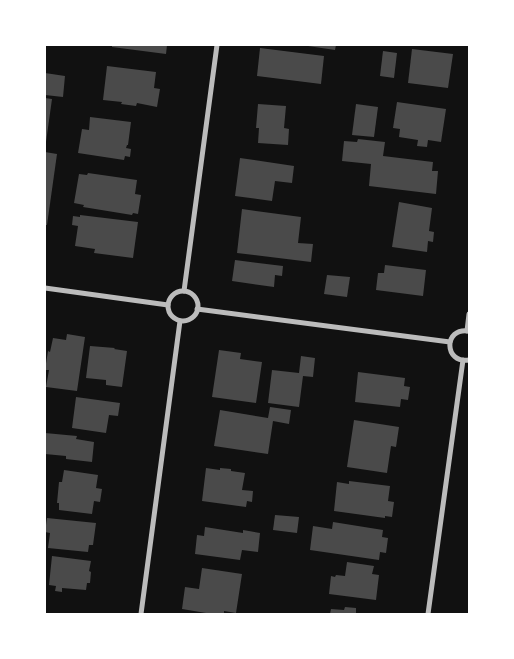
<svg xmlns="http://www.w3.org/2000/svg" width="514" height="659" font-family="Karla,sans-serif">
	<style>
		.building { fill: #4a4a4a }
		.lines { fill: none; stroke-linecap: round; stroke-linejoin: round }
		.minor { stroke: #bcbcbc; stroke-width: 5 }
	</style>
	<rect width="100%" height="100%" fill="#111"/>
	<g class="building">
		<polygon points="112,45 167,45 166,54 112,47"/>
		<polygon points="308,45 336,45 335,50 308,46"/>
		<polygon points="260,48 324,56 321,84 257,76"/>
		<polygon points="412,49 453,54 448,88 408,83"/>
		<polygon points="383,51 397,53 394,78 380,76"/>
		<polygon points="107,66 156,72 154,88 160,89 157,107 137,103 136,106 121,104 122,102 103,100"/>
		<polygon points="45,73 65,76 63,97 45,95"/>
		<polygon points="45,98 52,99 46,142 45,142"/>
		<polygon points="397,102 446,109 441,142 428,140 427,147 417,146 418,140 399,137 400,129 393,128"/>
		<polygon points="258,104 286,106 284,128 289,129 288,145 258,143 259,128 256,128"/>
		<polygon points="356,104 378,107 374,137 352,135"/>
		<polygon points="90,117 131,122 128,145 127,145 126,148 131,149 130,157 125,156 124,160 78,153 82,129 89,130"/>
		<polygon points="358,139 385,142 383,156 433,162 432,171 438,171 436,194 369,186 371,164 342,161 344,141 357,142"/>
		<polygon points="45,152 57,154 47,225 45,225"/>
		<polygon points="240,158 294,166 292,183 275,181 272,201 235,196"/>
		<polygon points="88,173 137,180 135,194 141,195 138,214 133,213 132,215 83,207 84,205 74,203 79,174 87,175"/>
		<polygon points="399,202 432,208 429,231 434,232 433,242 428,241 427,252 392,247"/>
		<polygon points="242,209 301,217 298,243 313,244 311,262 237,253"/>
		<polygon points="80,215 138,222 133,258 94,253 95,249 75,246 78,226 72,225 73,216 80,217"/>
		<polygon points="235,260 283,266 282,276 275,275 274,287 232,281"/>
		<polygon points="385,265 426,270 423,296 376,290 378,273 384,273"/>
		<polygon points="327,275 350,277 347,297 324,294"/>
		<polygon points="67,334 85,337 77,391 46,387 49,370 45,370 48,351 50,352 53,338 66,340"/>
		<polygon points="90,346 115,348 114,349 127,351 122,387 106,385 106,380 86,378"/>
		<polygon points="219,350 241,353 240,359 262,362 256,403 212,397"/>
		<polygon points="301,356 315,358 313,377 303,376 299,407 268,403 272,370 299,373"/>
		<polygon points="358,372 405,378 404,386 410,387 408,400 401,399 400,407 355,402"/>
		<polygon points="76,397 120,403 118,416 109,415 106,433 72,428"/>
		<polygon points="270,407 291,410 289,424 273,421 268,454 214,446 220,410 268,418"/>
		<polygon points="354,420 399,427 396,447 391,446 387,473 347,467"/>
		<polygon points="45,433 77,436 76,439 94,442 92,462 66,459 66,456 45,454"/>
		<polygon points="206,468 220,470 220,468 231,469 231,471 245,473 242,490 253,491 252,502 247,501 246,507 202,501"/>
		<polygon points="64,470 98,475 96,488 102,489 100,502 94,501 92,514 59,510 59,503 57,503 59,482 62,482"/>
		<polygon points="349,481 390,486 388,501 394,502 392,517 385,516 385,518 334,511 337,482 349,484"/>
		<polygon points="275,515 299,517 297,533 273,530"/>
		<polygon points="47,518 96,523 93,545 89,545 88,552 48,548 50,533 45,532"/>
		<polygon points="333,522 383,530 382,537 388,538 386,553 380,552 379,560 310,550 313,526 332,529"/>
		<polygon points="205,527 243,533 243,530 260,533 258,552 242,550 240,560 195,554 197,535 204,536"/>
		<polygon points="52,556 91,561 89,571 91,572 90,583 87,583 86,590 62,588 62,592 55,591 56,586 49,585"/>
		<polygon points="347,562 374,566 372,574 379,575 376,600 329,594 331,576 335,577 336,575 345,576"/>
		<polygon points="202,568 242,574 236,613 224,611 224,614 212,614 182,609 185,587 199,589"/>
		<polygon points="345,607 356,608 356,614 330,614 331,609 344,610"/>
	</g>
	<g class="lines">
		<g class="minor">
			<polyline points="45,288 168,305"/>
			<polyline points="184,291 217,45"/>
			<circle cx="183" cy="306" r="15"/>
			<polyline points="197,309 450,342"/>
			<polyline points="467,331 469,314"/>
			<path d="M469,331C443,327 444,364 469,360"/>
			<polyline points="141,614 180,321"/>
			<polyline points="428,614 463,360"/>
		</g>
	</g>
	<rect width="514" height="659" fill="none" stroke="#ffffff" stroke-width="92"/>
</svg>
